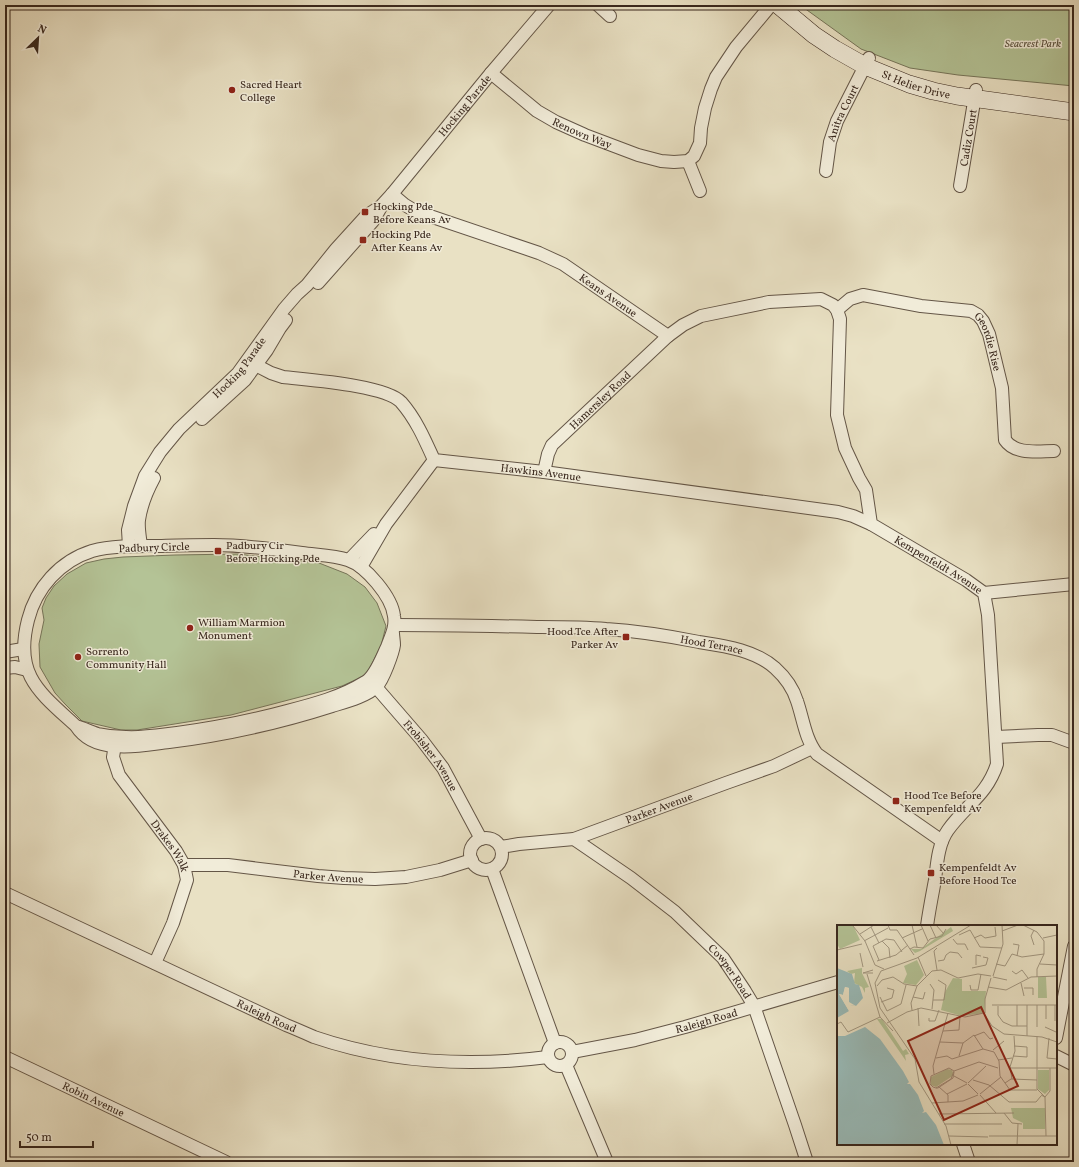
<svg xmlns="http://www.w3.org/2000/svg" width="1079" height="1167" font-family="Vollkorn,serif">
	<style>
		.green { fill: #b4c396; stroke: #76755a }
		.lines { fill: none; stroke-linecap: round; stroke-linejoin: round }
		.street-casing { stroke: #645647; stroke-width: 14 }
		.secondary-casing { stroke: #38271d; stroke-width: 18 }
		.street { stroke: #f1ecd9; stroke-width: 12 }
		.secondary { stroke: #f1ecd9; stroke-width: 17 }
		.poi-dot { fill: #8f2418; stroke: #f1ecd9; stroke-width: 1.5 }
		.labels { text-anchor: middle; stroke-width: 3; stroke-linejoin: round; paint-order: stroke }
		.park-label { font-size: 11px; font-style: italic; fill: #574e3b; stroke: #f1ecd9 }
		.street-label { font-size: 11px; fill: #38271d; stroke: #f1ecd9 }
		.poi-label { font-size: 11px; fill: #38271d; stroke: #f1ecd9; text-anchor: start }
		.inset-road { fill: none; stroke: #a29781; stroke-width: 1 }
		.view { fill: #8f2418; fill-opacity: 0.15; stroke: #8f2418; stroke-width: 2 }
		.inset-edge { fill: none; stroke: #38271d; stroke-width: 2 }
	</style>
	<rect width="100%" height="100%" fill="#e9e1c4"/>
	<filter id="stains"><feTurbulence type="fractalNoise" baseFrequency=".005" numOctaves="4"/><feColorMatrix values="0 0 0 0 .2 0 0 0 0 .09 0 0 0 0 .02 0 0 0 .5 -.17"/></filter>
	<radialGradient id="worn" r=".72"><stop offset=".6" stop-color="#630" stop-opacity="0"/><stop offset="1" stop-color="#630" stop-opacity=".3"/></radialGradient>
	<g class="green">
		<polygon points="800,5 1074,5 1074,86 958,75 910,68 861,49"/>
		<polygon points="237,554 319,563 347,574 365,587 377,603 386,626 381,646 366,675 342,686 231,715 137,730 121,730 82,721 65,704 55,693 40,667 39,644 44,620 42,608 46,598 54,586 67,574 86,563 104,559 123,557 175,555"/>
	</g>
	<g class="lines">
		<defs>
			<g id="street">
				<polyline points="598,5 610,16"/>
				<path id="s1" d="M491,73L537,111L556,122L585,135L638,155L661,161L674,162L688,161L694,156L700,143L701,128L705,108L711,89L716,77L736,47L771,5"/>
				<polyline points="688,161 700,191"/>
				<path id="s2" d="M826,171L830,142L837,121L869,58"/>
				<path id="s3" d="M960,186L976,90"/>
				<path id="s4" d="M392,194L405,205L415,211L539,253L563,264L668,336L683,325L701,316L769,302L821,299L833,305L837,310L840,319L837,415L845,448L859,478L866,490L871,524L966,580L984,593L988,615L997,764C987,795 966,805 948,830C938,844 937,864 935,880C932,896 929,911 927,926"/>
				<polyline points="318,283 373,221 381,207"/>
				<path id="s5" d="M837,310L850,299L863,295L921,306L971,311L978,315L983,321L989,334L1002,388L1005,440C1015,455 1038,451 1054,451"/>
				<path id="s6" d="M248,361L271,373L283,377C308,380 385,385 401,402C416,419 425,440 434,460L544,472L838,512L853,516L871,524"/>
				<polyline points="202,419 245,380 267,350 280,328 286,320"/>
				<path id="s7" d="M544,472L548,454L552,445L668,336"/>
				<path id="s8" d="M129,546L128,530L134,506L145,476L160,452L179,429L238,373L284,309L297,294L307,285L336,249L366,216L381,206L392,194L491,73L549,5"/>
				<path d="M141,546C140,537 138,528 139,520C141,506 147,491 154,478"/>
				<polyline points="349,560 374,534"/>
				<polyline points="361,567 386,524 434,460"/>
				<polyline points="984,593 1074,584"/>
				<path id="s9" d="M395,625C443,625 491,626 540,627C562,627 584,627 606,629C638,631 669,636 699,642C725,646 755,650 775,668C785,677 793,688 797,701C803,718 805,739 817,754L942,841"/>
				<polyline points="5,652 23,649"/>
				<polyline points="5,668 15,667 27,670"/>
				<path id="s10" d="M371,682L376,687L421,739L443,768L481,839"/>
				<path d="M76,726C84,728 90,732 98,734C107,736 116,737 126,737C143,738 160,735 177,733C214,728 250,721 287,711C314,704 341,697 365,682C375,677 382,657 387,647C391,636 396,627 394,616C392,597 366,566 348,560C334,555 317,555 302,553C273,549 243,545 214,545C196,545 179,545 162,546C140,546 113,545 92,551C60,561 36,588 28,620C14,675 39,692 76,726C85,740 99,745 115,746C133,748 152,744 169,742C225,735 279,723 332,706C345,702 368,696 377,686C383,680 393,653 394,645C394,641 393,636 393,633"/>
				<polyline points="996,737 1038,735 1052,735 1074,743"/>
				<path id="s11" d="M116,738L113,757L119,775L176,851L184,865L187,880L173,923L155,963"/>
				<circle cx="486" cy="854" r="16"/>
				<path id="s12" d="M574,839L631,878L675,912L723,958L745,991L754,1006L795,1125L807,1162"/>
				<path id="s13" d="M501,847L519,844L574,839L726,783L774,766L812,748"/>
				<path id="s14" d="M184,865H228L318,876L344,878L375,879L406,877L440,870L472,860"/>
				<polyline points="492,869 555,1043"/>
				<path id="s15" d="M5,893L286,1025C296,1029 305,1033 314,1037C390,1063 470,1067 548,1057"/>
				<polyline points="1056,1038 1074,946"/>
				<circle cx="560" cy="1054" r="12"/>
				<path id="s16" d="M572,1052L635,1040L685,1027L838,982"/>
				<polyline points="1056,1056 1074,1065"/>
				<path id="s17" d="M5,1057L226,1162"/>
				<polyline points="566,1065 607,1162"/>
				<polyline points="963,1144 969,1162"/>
			</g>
			<g id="secondary">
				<path id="s18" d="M778,5L814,35L835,49L865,66L909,84L933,91L957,96L1074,112"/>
			</g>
		</defs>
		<use href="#street" class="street-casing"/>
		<use href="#secondary" class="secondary-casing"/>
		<use href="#street" class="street"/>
		<use href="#secondary" class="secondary"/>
	</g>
	<g class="poi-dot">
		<circle cx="232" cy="90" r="4"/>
		<rect x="361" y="208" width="8" height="8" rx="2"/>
		<rect x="359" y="236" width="8" height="8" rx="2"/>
		<rect x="214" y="547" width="8" height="8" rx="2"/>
		<circle cx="190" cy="628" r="4"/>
		<rect x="622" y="633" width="8" height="8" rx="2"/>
		<circle cx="78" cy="657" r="4"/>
		<rect x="892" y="797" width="8" height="8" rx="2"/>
		<rect x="927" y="869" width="8" height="8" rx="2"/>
	</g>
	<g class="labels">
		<g class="park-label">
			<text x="1033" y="47">Seacrest Park</text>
		</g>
		<g class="street-label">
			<text dy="4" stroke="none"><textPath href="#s18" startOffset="161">St Helier Drive</textPath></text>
			<text dy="4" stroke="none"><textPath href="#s8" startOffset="564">Hocking Parade</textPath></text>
			<text dy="4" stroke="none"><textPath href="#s2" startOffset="61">Anitra Court</textPath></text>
			<text dy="4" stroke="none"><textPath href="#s1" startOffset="110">Renown Way</textPath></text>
			<text dy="4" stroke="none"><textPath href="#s3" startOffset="49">Cadiz Court</textPath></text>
			<text dy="4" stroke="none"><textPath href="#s4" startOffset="241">Keans Avenue</textPath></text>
			<text dy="4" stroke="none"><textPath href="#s5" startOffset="177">Geordie Rise</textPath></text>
			<text dy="4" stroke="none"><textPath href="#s8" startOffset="217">Hocking Parade</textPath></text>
			<text dy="4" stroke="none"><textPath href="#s7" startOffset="94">Hamersley Road</textPath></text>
			<text dy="4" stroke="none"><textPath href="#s6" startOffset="335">Hawkins Avenue</textPath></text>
			<text transform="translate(154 547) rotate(-2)" y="4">Padbury Circle</text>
			<text dy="4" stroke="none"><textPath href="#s4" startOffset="793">Kempenfeldt Avenue</textPath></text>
			<text dy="4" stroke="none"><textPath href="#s9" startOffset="318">Hood Terrace</textPath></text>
			<text dy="4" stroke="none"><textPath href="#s10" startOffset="95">Frobisher Avenue</textPath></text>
			<text dy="4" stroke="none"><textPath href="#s13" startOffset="164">Parker Avenue</textPath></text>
			<text dy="4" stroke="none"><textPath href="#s11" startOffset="126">Drakes Walk</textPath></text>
			<text dy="4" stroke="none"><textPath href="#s14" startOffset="145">Parker Avenue</textPath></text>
			<text dy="4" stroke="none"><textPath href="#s12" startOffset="206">Cowper Road</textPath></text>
			<text dy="4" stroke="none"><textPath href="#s15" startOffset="289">Raleigh Road</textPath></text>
			<text dy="4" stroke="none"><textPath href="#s16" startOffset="138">Raleigh Road</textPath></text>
			<text dy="4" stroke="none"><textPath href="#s17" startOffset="98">Robin Avenue</textPath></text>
		</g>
		<g class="poi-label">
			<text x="240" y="88">Sacred Heart<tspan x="240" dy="13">College</tspan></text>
			<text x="373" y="210">Hocking Pde<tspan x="373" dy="13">Before Keans Av</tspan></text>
			<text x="371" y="238">Hocking Pde<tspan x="371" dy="13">After Keans Av</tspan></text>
			<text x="226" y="549">Padbury Cir<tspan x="226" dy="13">Before Hocking Pde</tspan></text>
			<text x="198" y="626">William Marmion<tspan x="198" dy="13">Monument</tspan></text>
			<text x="618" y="635" text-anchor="end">Hood Tce After<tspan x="618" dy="13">Parker Av</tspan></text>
			<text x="86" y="655">Sorrento<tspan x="86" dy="13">Community Hall</tspan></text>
			<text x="904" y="799">Hood Tce Before<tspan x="904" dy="13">Kempenfeldt Av</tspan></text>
			<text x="939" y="871">Kempenfeldt Av<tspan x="939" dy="13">Before Hood Tce</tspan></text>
		</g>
	</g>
	<g transform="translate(837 925)">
		<rect width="220" height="220" fill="#e9e1c4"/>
		<path d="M0,0H16L23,15L3,24L0,19ZM114,2L116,6L83,26L78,28L74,24H84ZM80,35L87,50L79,60L66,58L70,49L67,41ZM25,43V48L32,62L28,63V68L25,62L17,58L18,48L14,49L10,46ZM201,52H209L210,73H201ZM116,53L125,54V66H149L147,88L125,91L104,85L108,67ZM40,94H45L66,126L69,124L72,129L68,130L69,136ZM110,144L115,145L117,150L99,162L94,160V152ZM201,145H212V165L208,169L201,164ZM174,183H208V204H186V198L176,193Z" fill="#b4c396"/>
		<path d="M0,43L15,49L18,59L22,60L26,73L19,81L13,80L10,71L12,63L8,62L6,70L2,69L12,86L0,93ZM28,102L43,114L66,146L72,157L70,159H73L81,170L87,186L85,188L89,187L99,200L107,220H0V111H8Z" fill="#99bcba"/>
		<path d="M8,62L12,63V77L19,81L11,80L12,86L2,69L6,70Z" fill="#e9e1c4"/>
		<path class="inset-road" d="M51,0L53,5H60L77,30M75,0L80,22M84,0L91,16M93,0L99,13M99,0L107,9M186,0L200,7L207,16V29L200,44V52M16,1L28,16L38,40L47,44M34,2L42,18M197,5L194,11L197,20M165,6L181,0M23,9L37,0M122,10L133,5L143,22L165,23M65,13L85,4M137,13L144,10L148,13L159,11L158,2M206,13L220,10M116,14L120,19H128L131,25M27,16L51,3M45,16L52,23L53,33M176,19L182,20L180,31M100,23L97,26L100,45M73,24L77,22L86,23L93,14L105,11L109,4M0,25L25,19M23,28L26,42M81,32L89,51M42,35L36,21L49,14L57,15L65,27M40,36L59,30L71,20M101,36L107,35L109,30L113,27L121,28L125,33M159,39L168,41L175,29L185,32L207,29M203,39L220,40M139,40V30L144,31M135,43L149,40L151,33L146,32M36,45L26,48H36M175,46L179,49L185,45L191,53M30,49L43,92M156,51L166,19L165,0M156,52L170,55M184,58L187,71M93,59L97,65L95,84M133,60L134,65H141L144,49M40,61L45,55L56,52L67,59L80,61M151,62L169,65L194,52L220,51M187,63H196V70M43,72L50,86L64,79L69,60M76,72L86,74L88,67M96,75H107L109,60L101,55M44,77L55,73L57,65L50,63M155,80H220M190,80V111M200,80V102M161,81V90L166,97L175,101H190M81,83L82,101M75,85L74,78L80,61L95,46L104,45L121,53L141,49L154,51M148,88V74L154,53M148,90L155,101L167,109L205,112L220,117M43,92L56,106M92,93V96H98L102,85M209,94V80M218,96V80M50,98L70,87L84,83L128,92L147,88M0,99L4,97L11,107L43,92M180,101V80M208,102L219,107M106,106L122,105L123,91M137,111L147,107L153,114L156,113M200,111V164L208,172L204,170M212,113L210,133L220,134M103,117L126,118L137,110L146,124L157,127L162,136L163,151L173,165H200M156,125L167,116M122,131L126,118M176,131L190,132V122L177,121M99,133L110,131L115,134L146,124M161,135L175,133M173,143H220M117,146L142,137L161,143M97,149L96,141L111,88M117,151L130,158M175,154L173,142L178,126L177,111M136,155L152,160L172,177H199L204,171M131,158L149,141M168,158L174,154L200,155M131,159L141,169M102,162L111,170V177M99,163L114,154L117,146L112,143L94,151L93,159L96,162L99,163H101L116,153L117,147M110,169L130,159M143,169L164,152M143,170L159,188M208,172L209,211M208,172L213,166V143M95,178L126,176L141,170M167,188L175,198L185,199M102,189L177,188M107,199H165M112,211L151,212M152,211H220M114,220L109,201L82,157L78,134L43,83L38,58L44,46L80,33L134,0M180,220L181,199"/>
		<path class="view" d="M144,82L181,161L107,195L71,116Z"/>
		<rect width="220" height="220" class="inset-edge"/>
	</g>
	<rect width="1079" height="1167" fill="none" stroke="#e9e1c4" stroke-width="20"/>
	<rect x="6" y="6" width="1067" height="1155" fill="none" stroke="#38271d" stroke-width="2"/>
	<rect x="10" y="10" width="1059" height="1147" fill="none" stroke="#38271d"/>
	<g transform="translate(38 38) rotate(25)" stroke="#f1ecd9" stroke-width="3" paint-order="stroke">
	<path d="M0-3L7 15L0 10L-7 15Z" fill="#38271d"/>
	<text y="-6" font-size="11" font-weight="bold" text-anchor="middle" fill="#38271d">N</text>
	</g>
	<path d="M20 1141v6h73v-6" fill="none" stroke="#38271d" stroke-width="2"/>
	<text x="26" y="1141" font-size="12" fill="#38271d" stroke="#f1ecd9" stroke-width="3" paint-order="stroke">50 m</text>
	<rect width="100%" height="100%" filter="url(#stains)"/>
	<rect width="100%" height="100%" fill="url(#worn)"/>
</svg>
